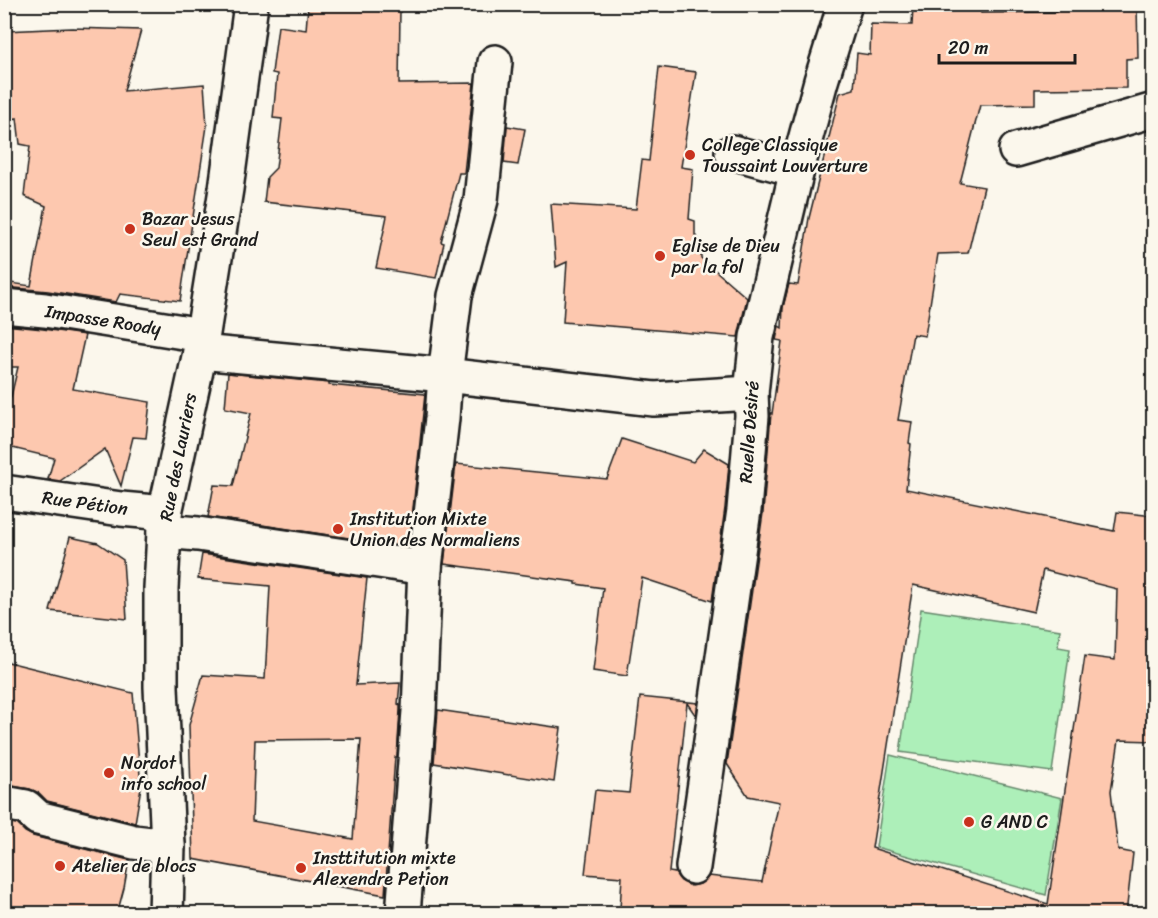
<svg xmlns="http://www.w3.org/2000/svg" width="1158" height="918" font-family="Sriracha,sans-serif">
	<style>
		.green { fill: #adefb9; stroke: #64866a; stroke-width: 1.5 }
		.building { fill: #fdc8af; stroke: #1c1c1c; stroke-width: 1.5; fill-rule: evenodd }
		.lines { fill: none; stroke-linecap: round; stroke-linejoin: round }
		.minor-casing { stroke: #1c1c1c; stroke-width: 38 }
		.minor { stroke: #fbf7ec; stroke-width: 33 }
		.poi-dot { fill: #c8321e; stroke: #fbf7ec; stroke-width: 2 }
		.labels { text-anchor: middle; stroke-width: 5; stroke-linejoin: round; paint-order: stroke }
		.poi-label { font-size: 18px; fill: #1c1c1c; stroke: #fbf7ec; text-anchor: start }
		.street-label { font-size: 18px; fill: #1c1c1c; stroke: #fbf7ec }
	</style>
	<rect width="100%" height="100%" fill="#fbf7ec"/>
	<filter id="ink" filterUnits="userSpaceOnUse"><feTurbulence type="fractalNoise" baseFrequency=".0167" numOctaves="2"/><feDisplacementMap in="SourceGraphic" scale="12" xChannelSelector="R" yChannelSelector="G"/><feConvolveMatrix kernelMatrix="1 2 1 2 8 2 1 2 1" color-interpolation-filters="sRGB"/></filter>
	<g filter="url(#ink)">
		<g class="green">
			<polygon points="921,609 1060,630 1058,647 1070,649 1052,772 900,752"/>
			<polygon points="890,755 1062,798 1046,895 876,847"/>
		</g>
		<g class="building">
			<path d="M1063,4H1137L1138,58L1126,59V88L1035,89V104L980,105L960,183L984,187L968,253L938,254L925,336L913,334L898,420L912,422L909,443L911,444L906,489L1114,531L1117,512L1154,516V741L1119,740L1111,791L1118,850L1133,853L1126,914H652L620,909L622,877L585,874L595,790L629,793L640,697L698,703L696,716L687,703L669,872L675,873L681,881L691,886L700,884L709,876L762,882L779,802L748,796L727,764L763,513L771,413L772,414L782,341L776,340L779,326L782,328L783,307L789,284L798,285L809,218L840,93L854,89L857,53L870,55L871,24L912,25L913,6L981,10V13L1055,12ZM1043,570L1117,589L1115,660L1085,656L1048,904L872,848L913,585L1034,612Z"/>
			<polygon points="308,5 400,10 399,84 474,83 464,173 459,173 441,242 444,243 436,278 376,268 387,216 264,202 267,177 276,168 282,119 273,118 277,74 272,73 278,26 306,30"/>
			<polygon points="72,28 141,30 124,91 204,84 207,126 205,139 180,301 120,294 116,302 48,291 4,287 4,282 31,286 46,206 24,196 30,146 20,144 17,118 4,121 4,31"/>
			<polygon points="659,67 696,72 681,167 693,169 689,219 695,221 695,235 701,242 701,258 747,298 738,337 563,322 567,262 556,267 551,204 636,209 642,160 649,161"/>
			<polygon points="507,126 525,129 518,165 504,163"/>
			<polygon points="4,325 43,329 85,335 73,389 150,402 146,438 133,437 121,486 105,449 60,481 48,479 54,458 4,446 4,426 18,367 4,367"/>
			<polygon points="228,373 329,383 329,385 425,394 409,547 208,517 214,485 233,486 251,413 225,408"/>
			<polygon points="622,439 693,462 704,449 729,464 725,508 712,601 642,578 627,676 593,671 603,588 576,584 576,582 444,564 456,464 607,479"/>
			<polygon points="70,537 98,543 123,560 127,619 50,611"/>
			<path d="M202,554L367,578L356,685L400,683L398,704L400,705V710L397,757H395L385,895L193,859L189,725L203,675L265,679L270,586L198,579ZM361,739L353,839L252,821L255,740Z"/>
			<polygon points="4,661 133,693 141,787 135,823 47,801 39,793 30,789 4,785"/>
			<polygon points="438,710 561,728 554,782 434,763"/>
			<polygon points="4,822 17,824 25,832 33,836 129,860 124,888 117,914 4,914"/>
		</g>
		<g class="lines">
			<defs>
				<g id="minor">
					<polyline points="1016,150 1154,110"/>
					<polyline points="732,152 797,170"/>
					<polyline points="4,306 45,310 202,335"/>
					<polyline points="200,352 445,375 654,399 751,393"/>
					<polyline points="4,492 121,509 165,513"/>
					<polyline points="164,531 198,534 425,568"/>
					<polyline points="4,803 26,807 38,818 134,842 168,846"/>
					<polyline points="693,867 744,510 752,416 751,393 757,337 797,170 821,81 845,4"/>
					<polyline points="166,914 168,846 161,687 161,588 165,513 200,352 226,189 251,4"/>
					<polyline points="403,914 419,711 425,568 442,418 445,375 455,296 481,200 495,62"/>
				</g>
			</defs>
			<use href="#minor" class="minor-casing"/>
			<use href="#minor" class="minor"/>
		</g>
	</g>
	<g class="poi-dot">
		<circle cx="690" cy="155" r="6"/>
		<circle cx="130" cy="229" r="6"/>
		<circle cx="660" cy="256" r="6"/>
		<circle cx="338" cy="529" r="6"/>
		<circle cx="109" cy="773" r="6"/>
		<circle cx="969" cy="822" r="6"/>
		<circle cx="60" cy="866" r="6"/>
		<circle cx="301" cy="868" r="6"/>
	</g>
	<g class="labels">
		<g class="poi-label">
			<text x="702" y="151">College Classique<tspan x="702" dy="21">Toussaint Louverture</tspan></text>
			<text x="142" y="225">Bazar Jesus<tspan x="142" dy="21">Seul est Grand</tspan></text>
			<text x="672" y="252">Eglise de Dieu<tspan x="672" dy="21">par la fol</tspan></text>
			<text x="350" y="525">Institution Mixte<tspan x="350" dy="21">Union des Normaliens</tspan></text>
			<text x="121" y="769">Nordot<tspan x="121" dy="21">info school</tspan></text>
			<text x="981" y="828">G AND C</text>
			<text x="313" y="864">Insttitution mixte<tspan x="313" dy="21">Alexendre Petion</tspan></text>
			<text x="72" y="872">Atelier de blocs</text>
		</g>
		<g class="street-label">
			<text transform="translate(103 320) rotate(9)" y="6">Impasse Roody</text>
			<text transform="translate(749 432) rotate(-86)" y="6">Ruelle Désiré</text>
			<text transform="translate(178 457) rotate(-79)" y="6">Rue des Lauriers</text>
			<text transform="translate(85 503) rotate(8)" y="6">Rue Pétion</text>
		</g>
	</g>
	<rect width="1158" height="918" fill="none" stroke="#fbf7ec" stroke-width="24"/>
	<rect x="12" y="12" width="1134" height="894" fill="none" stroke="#1c1c1c" stroke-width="2" filter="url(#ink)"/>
	<path d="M939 54v9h136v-9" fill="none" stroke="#1c1c1c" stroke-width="3"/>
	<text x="948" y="54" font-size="18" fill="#1c1c1c" stroke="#fbf7ec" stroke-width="4.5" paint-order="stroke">20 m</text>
</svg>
